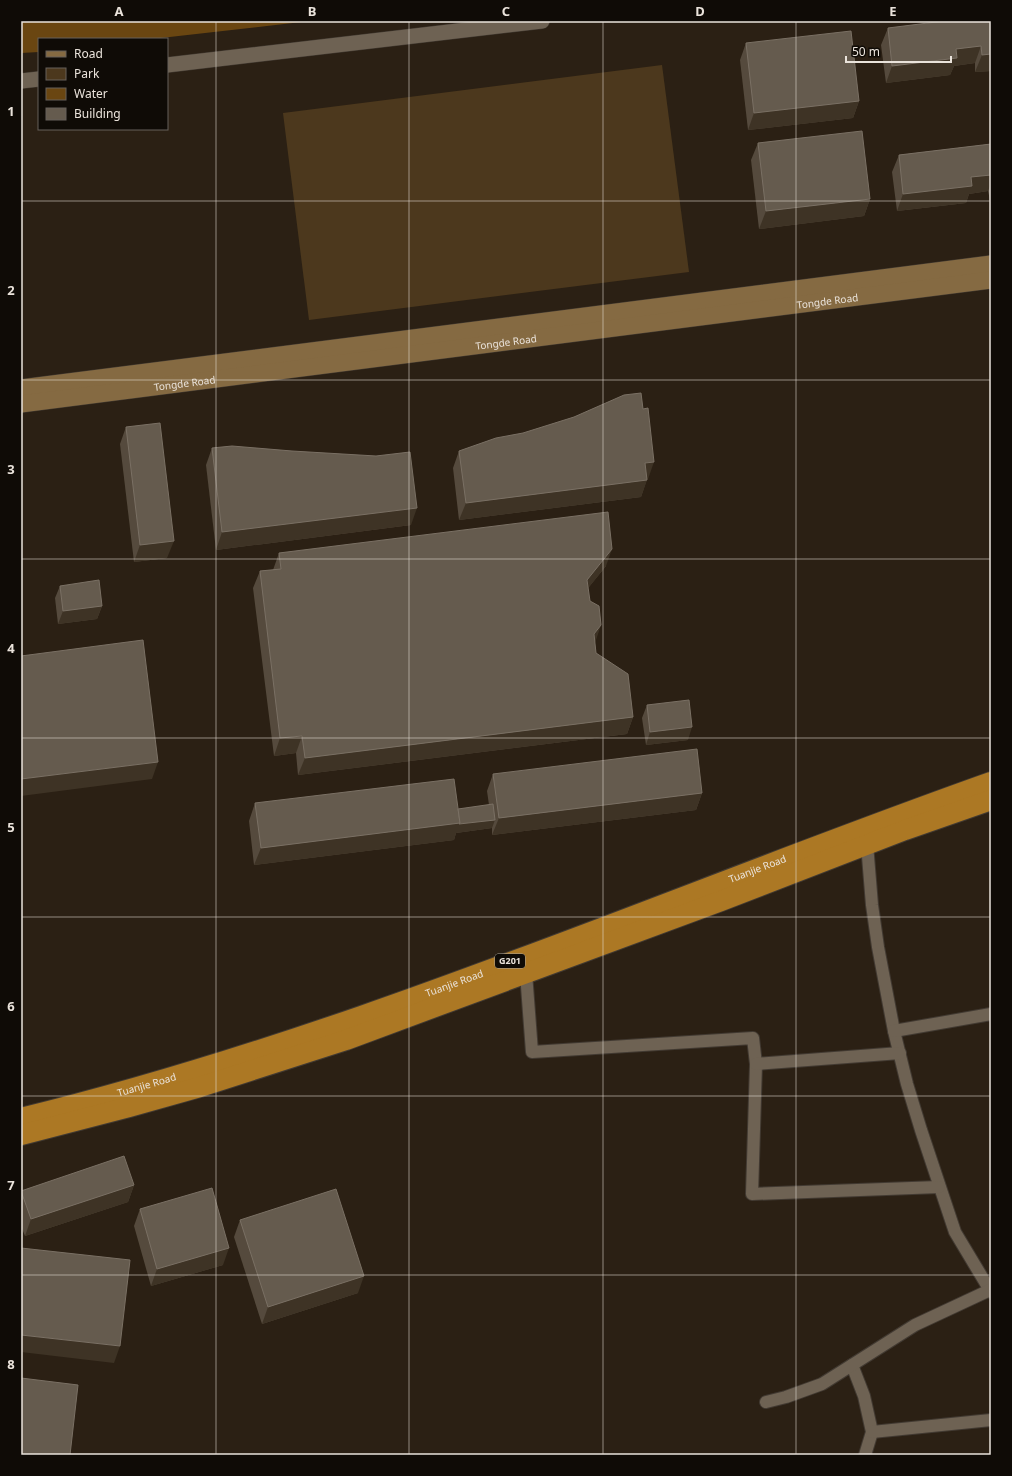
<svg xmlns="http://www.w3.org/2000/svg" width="1012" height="1476" font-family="'Noto Sans',sans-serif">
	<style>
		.green { fill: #4c381d }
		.water { fill: #6a4611 }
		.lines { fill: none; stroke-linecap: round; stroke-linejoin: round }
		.minor-casing { stroke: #423a32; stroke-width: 14 }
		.tertiary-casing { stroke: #423a32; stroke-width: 16 }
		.secondary-casing { stroke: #423a32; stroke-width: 18 }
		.trunk-casing { stroke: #423a32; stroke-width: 22 }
		.minor { stroke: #6e6253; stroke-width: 12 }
		.tertiary { stroke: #6e6253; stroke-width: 15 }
		.secondary { stroke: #856a42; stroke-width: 17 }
		.trunk { stroke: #ac7824; stroke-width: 20 }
		.wall { fill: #554a3d }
		.shaded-wall { fill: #3e3325 }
		.building { fill: #655b4e; stroke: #7a7064 }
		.grid { fill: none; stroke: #eae3db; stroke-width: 1; stroke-opacity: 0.55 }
		.labels { text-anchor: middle; stroke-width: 3.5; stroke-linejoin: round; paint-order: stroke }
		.shield { fill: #0f0b06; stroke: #a8a29b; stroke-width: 1 }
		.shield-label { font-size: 9px; font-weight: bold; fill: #eae3db }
		.street-label { font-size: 10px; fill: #eae3db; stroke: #0f0b06 }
		.neatline { fill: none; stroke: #eae3db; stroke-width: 1.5 }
		.grid-label { font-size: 13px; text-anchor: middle; font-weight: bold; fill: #eae3db }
	</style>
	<rect width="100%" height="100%" fill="#2b2014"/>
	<polygon class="green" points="662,65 689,272 309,320 283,113"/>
	<polygon class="water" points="21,21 310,21 152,39 39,39 39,52 21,53"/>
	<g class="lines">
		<defs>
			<g id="minor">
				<polyline points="867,844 872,905 878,947 894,1031 907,1084 921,1130 955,1232 991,1292"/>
				<polyline points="526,973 532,1052 753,1038 756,1064 752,1194 939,1187"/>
				<polyline points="894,1031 991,1014"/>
				<polyline points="756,1064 900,1053"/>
				<polyline points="852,1365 864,1396 872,1432 865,1455"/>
				<polyline points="766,1402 786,1397 822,1384 915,1325 990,1290"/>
				<polyline points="872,1432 991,1420"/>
			</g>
			<g id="tertiary">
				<polyline points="167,65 542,21"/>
				<polyline points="21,81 39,79"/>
			</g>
			<g id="secondary">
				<polyline points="21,388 991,264"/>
				<path id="s1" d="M21,404L991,280"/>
			</g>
			<g id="trunk">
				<path id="s2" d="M21,1118C354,1037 669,896 991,782"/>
				<polyline points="21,1135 129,1107 200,1087 346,1040 721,901 905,830 991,800"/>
			</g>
		</defs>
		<use href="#minor" class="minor-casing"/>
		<use href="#tertiary" class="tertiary-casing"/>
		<use href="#secondary" class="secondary-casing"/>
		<use href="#trunk" class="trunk-casing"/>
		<use href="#minor" class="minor"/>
		<use href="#tertiary" class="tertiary"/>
		<use href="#secondary" class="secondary"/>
		<use href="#trunk" class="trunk"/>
	</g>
	<g class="wall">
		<polygon points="991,21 991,71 975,72 975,63 954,66 950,75 886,83 881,45 888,28"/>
		<polygon points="746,43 859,101 853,118 748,130 740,60"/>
		<polygon points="758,143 870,199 864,216 759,229 751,160"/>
		<polygon points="991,144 991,200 990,200 988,191 969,194 966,203 897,211 892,172 899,155"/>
		<polygon points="126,427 167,558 134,562 120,444"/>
		<polygon points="212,448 411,525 216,550 206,465"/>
		<polygon points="459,451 648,479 647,479 641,497 459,520 453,468"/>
		<polygon points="279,553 606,566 588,588 596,653 633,717 627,734 298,775 296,753 274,756 253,588 260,571 273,570"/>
		<polygon points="60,586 102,606 97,619 58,624 55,598"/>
		<polygon points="647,705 688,740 646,745 642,718"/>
		<polygon points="493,774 702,793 696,810 492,835 492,828 456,833 454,840 254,865 249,821 255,803 458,809 489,805 487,791"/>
		<polygon points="134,1185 128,1202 25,1236 21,1226 21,1191"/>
		<polygon points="140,1209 223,1265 151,1286 134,1226"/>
		<polygon points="240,1220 358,1293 262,1324 234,1237"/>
	</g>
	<g class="shaded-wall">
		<polygon points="981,46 975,63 954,66 950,75 886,83 892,66 956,49"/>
		<polygon points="991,54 991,71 975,72 982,55"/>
		<polygon points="859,101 853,118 748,130 754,113"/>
		<polygon points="991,175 991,184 988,191 969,194 966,203 897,211 903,194 971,177"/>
		<polygon points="870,199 864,216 759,229 766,211"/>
		<polygon points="654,462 648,479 639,481 645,463"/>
		<polygon points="647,480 641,497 459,520 466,503"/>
		<polygon points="417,508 411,525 216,550 222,532"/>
		<polygon points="174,541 167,558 134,562 140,545"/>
		<polygon points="612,549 606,566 581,597 587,580"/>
		<polygon points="102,606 97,619 58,624 63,611"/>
		<polygon points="601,625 595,643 594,634"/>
		<polygon points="633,717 627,734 298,775 305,758"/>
		<polygon points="692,727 688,740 646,745 650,732"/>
		<polygon points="302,736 296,753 274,756 280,738"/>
		<polygon points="158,762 152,779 21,796 21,779"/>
		<polygon points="702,793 696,810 492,835 499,818"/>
		<polygon points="495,820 492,828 456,833 454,840 254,865 261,848 460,823"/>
		<polygon points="134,1185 128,1202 25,1236 31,1219"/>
		<polygon points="229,1248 223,1265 151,1286 157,1269"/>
		<polygon points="364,1276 358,1293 262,1324 268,1307"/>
		<polygon points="21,1335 120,1346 114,1363 21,1352"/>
	</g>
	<g class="building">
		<polygon points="944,21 991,21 991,54 982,55 981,46 956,49 957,58 892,66 888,28"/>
		<polygon points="851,31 859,101 754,113 746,43"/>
		<polygon points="862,131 870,199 766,211 758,143"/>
		<polygon points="991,144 991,175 971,177 972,186 903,194 899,155"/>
		<polygon points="641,393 643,409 648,408 654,462 645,463 647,480 466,503 459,451 496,438 523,433 574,417 624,395"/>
		<polygon points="160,423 174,541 140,545 126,427"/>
		<polygon points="232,446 292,451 376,456 410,452 417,508 222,532 212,448"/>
		<polygon points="608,512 612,549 587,580 590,601 599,606 601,625 594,634 596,653 628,674 633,717 305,758 302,736 280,738 260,571 281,569 279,553"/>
		<polygon points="99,580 102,606 63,611 60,586"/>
		<polygon points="143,640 158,762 21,779 21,656"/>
		<polygon points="689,700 692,727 650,732 647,705"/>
		<polygon points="697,749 702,793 499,818 493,774"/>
		<polygon points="454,779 460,823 261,848 255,803"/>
		<polygon points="493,804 495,820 459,824 460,823 458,809"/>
		<polygon points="124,1156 134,1185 31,1219 21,1191"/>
		<polygon points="212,1188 229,1248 157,1269 140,1209"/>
		<polygon points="336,1189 364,1276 268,1307 240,1220"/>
		<polygon points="21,1248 130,1260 120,1346 21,1335"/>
		<polygon points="21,1378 78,1385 70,1455 21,1455"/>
	</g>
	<path class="grid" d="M216,21V1455M409,21V1455M603,21V1455M796,21V1455M21,201H991M21,380H991M21,559H991M21,738H991M21,917H991M21,1096H991M21,1275H991"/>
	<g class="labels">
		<rect class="shield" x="495" y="954" width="30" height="14" rx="3"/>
		<g class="shield-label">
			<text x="510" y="964">G201</text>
		</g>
		<g class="street-label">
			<text dy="4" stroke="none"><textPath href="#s1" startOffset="813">Tongde Road</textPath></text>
			<text dy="4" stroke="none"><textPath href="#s1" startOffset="489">Tongde Road</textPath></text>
			<text dy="4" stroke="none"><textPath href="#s1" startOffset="165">Tongde Road</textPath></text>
			<text dy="4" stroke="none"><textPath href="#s2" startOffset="778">Tuanjie Road</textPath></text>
			<text dy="4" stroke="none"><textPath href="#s2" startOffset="454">Tuanjie Road</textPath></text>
			<text dy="4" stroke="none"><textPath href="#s2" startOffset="130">Tuanjie Road</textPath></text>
		</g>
	</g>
	<rect width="1012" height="1476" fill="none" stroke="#0f0b06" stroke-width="44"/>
	<rect x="38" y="38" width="130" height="92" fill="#0f0b06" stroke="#67615b"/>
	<rect x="46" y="51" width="20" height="6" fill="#856a42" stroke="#67615b"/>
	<text x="74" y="58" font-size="12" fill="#eae3db">Road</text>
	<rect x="46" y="68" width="20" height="12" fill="#4c381d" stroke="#67615b"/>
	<text x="74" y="78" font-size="12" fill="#eae3db">Park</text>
	<rect x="46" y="88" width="20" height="12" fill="#6a4611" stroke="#67615b"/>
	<text x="74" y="98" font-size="12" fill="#eae3db">Water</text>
	<rect x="46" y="108" width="20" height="12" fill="#655b4e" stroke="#67615b"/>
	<text x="74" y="118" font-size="12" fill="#eae3db">Building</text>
	<path d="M846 56v6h105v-6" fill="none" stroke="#eae3db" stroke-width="2"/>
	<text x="852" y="56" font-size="12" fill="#eae3db" stroke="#0f0b06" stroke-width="3" paint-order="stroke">50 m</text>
	<rect x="22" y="22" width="968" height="1432" class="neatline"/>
	<g class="grid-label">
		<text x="119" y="16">A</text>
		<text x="312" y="16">B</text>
		<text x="506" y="16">C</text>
		<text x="700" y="16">D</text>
		<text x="893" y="16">E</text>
		<text x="11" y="116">1</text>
		<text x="11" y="295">2</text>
		<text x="11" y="474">3</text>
		<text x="11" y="653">4</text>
		<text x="11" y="832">5</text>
		<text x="11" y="1011">6</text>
		<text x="11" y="1190">7</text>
		<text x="11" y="1369">8</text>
	</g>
</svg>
